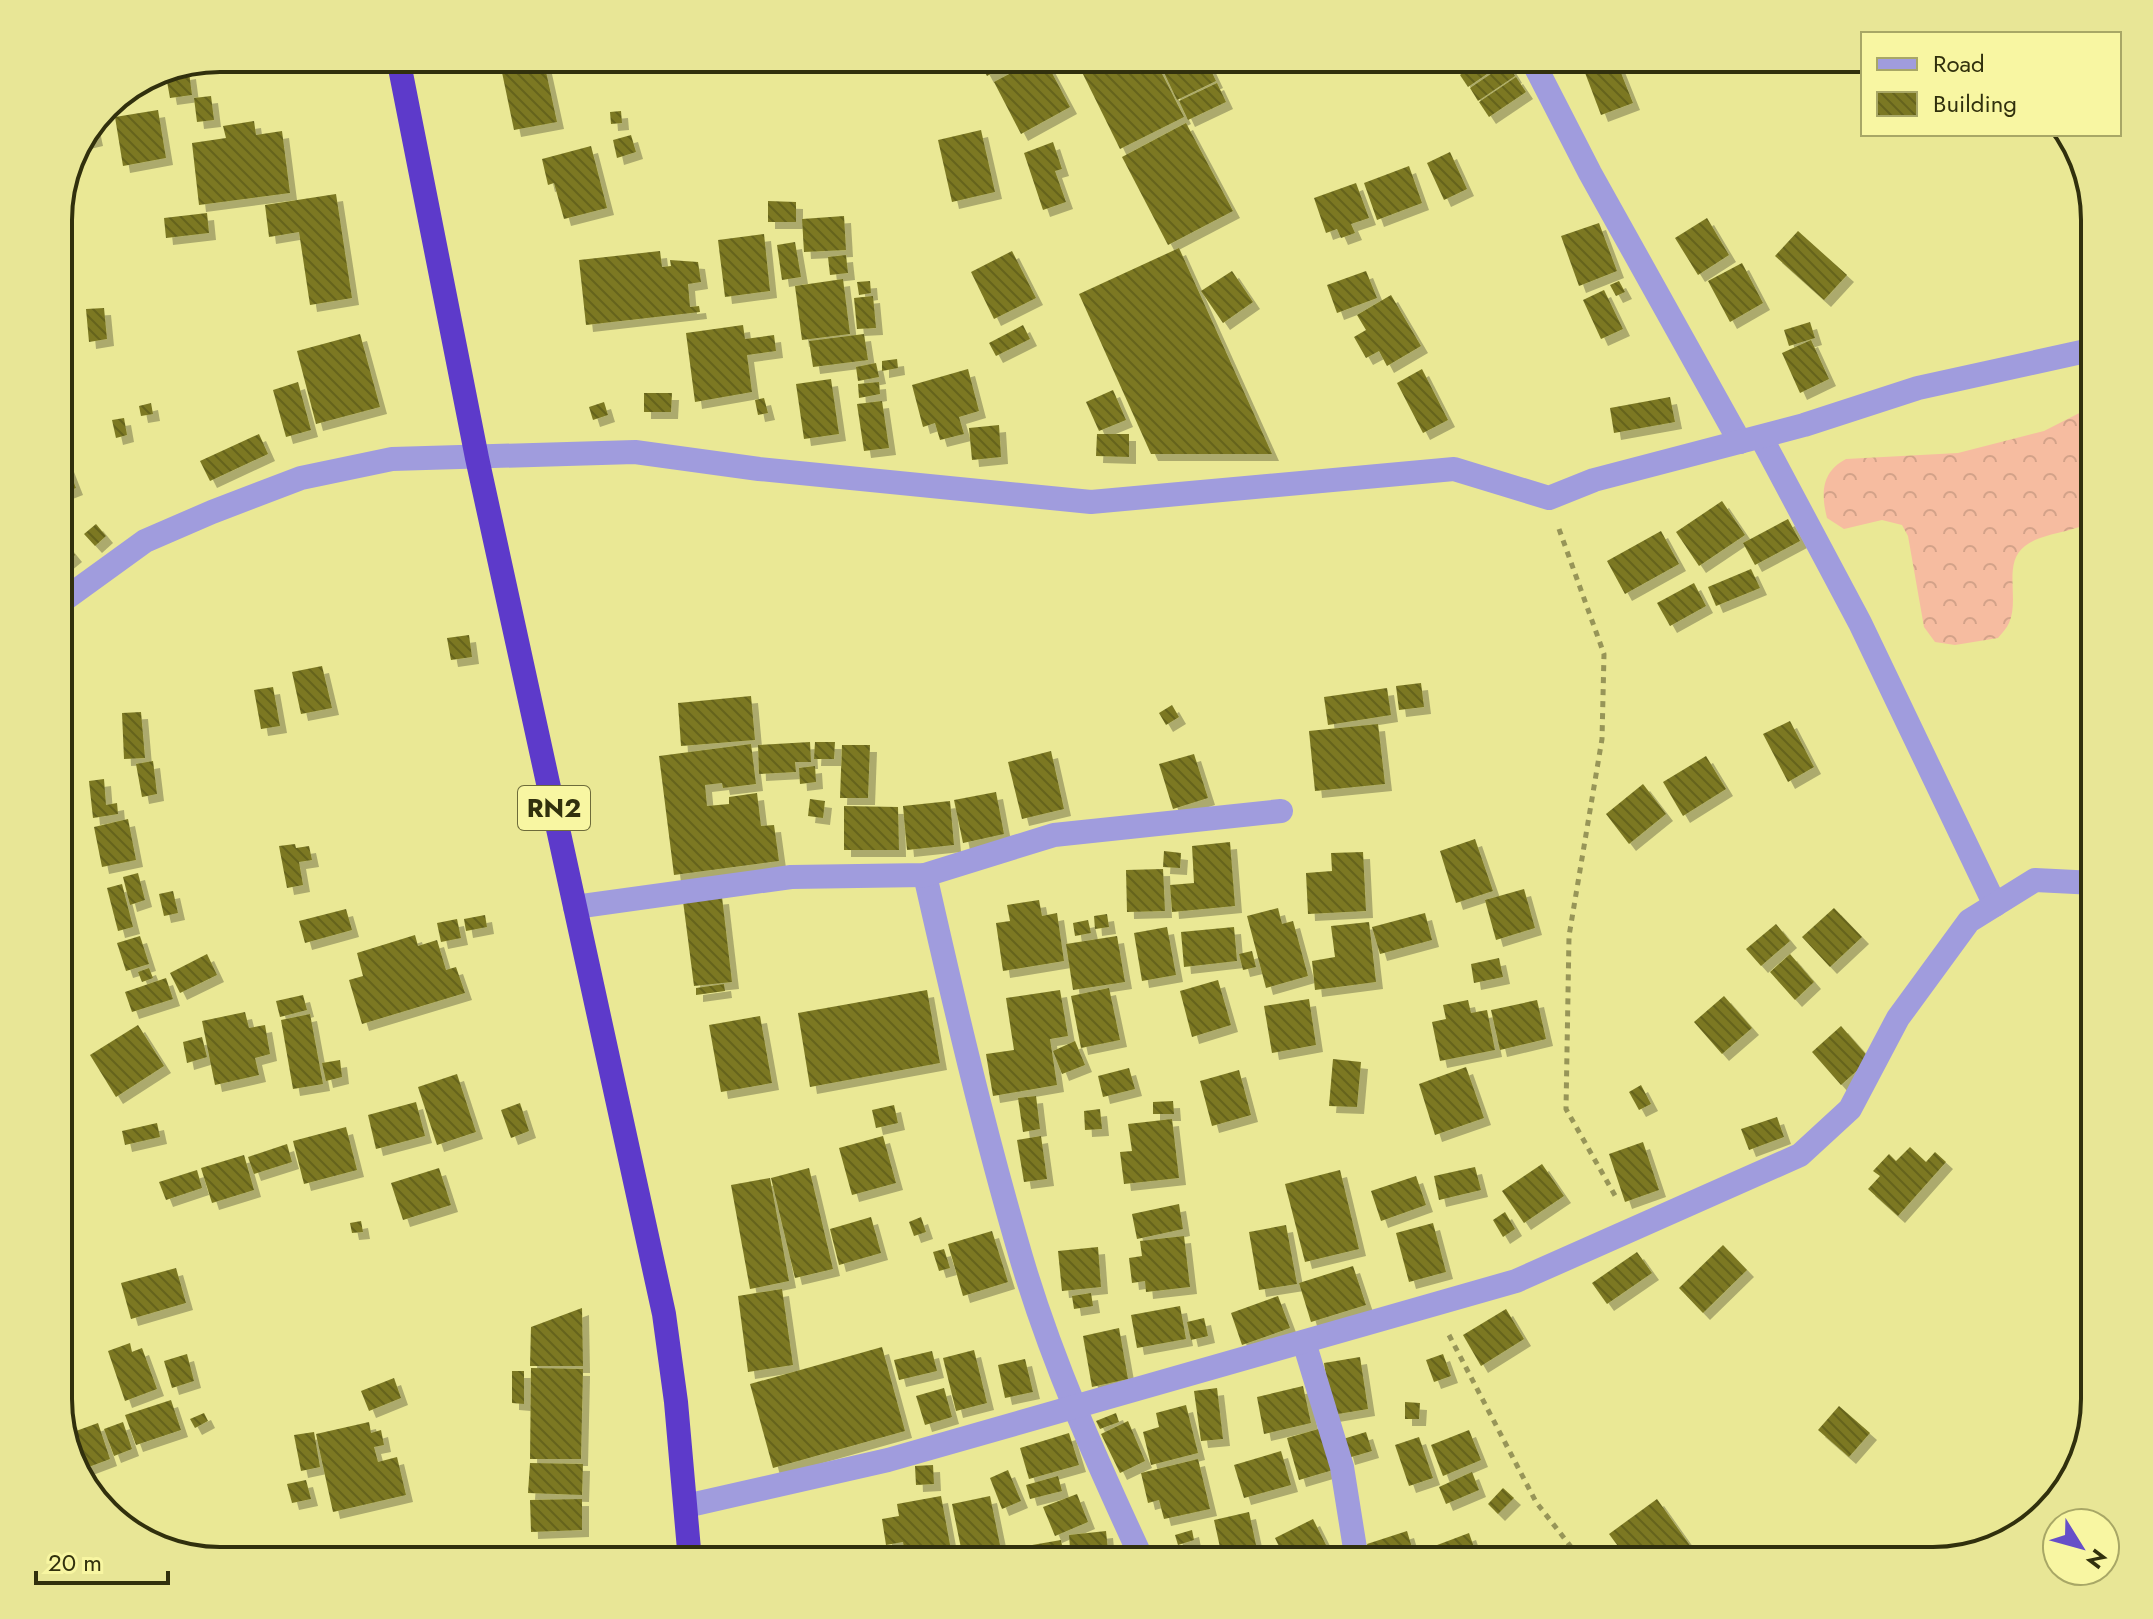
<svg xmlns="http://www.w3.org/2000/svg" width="2153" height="1619" font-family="Jost,sans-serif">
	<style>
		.forest { fill: url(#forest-crowns) }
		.building { fill: url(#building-back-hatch); filter: url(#shadow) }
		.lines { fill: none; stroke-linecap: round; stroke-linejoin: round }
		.path { stroke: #979558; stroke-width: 5; stroke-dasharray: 6 6; stroke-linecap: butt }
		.minor { stroke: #a09cdd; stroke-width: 24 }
		.highway { stroke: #5d3aca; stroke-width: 24 }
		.labels { text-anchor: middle; stroke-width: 8; stroke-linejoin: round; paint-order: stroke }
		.shield { fill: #f8f6a2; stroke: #6d6b3a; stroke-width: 2 }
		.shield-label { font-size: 26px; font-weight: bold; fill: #31300d }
		.rim { fill: none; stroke: #31300d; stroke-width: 4 }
	</style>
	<defs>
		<pattern id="forest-crowns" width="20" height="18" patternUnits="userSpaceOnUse" patternTransform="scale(2)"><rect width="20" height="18" fill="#f6bca0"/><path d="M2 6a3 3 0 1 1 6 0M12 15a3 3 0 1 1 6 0" fill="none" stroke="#d3a289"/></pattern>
		<pattern id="building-back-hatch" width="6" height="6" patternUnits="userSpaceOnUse" patternTransform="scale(2)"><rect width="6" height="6" fill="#7b7823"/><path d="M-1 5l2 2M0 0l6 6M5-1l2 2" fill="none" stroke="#65631d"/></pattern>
		<filter id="shadow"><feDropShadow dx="7" dy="7" stdDeviation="0" flood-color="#0004"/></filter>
	</defs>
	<rect width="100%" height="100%" fill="#eae895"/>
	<path class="forest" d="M2095,405V519C2074,534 2045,531 2025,546C2002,563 2020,599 2009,623C2007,628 2002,633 1998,638L1955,645L1935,642L1924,627L1908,536L1902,525L1882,520L1844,529L1827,518C1821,494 1821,472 1846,459L1958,453L2044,431Z"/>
	<g class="building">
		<polygon points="499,58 543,58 557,122 514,130"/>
		<polygon points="977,58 1018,58 987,76"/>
		<polygon points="1039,58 1044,58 1070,107 1021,134 994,82"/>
		<polygon points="1075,58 1154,58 1184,117 1120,149"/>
		<polygon points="1157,58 1205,58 1216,81 1177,100"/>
		<polygon points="1456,58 1481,58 1458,73 1450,62"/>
		<polygon points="1484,58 1504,58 1506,61 1468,87 1460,75"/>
		<polygon points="1615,58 1633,103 1601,115 1584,70"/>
		<polygon points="1507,63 1515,76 1478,101 1470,88"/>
		<polygon points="189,72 192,95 170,98 166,76"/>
		<polygon points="1516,77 1526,92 1489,117 1479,102"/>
		<polygon points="1217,83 1226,102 1188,120 1179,101"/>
		<polygon points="211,96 214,120 197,122 194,98"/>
		<polygon points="158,110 166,158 123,166 115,117"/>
		<polygon points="621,111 622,123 611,124 610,112"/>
		<polygon points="254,121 256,135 282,131 290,193 199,205 192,143 226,138 223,126"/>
		<polygon points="1186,123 1233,211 1168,245 1122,157"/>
		<polygon points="93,125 96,139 79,143"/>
		<polygon points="981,130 995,192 952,202 938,140"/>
		<polygon points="631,135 636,152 617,158 613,140"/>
		<polygon points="1053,142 1062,169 1055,171 1066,202 1043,210 1024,153"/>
		<polygon points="591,146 607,208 564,219 554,183 548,185 542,159"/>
		<polygon points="1450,152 1467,189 1444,200 1427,163"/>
		<polygon points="1409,166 1422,203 1377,220 1364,183"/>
		<polygon points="1356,183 1369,218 1351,224 1355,233 1341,238 1337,229 1326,233 1314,198"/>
		<polygon points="336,194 352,298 310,305 299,232 269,237 265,205"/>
		<polygon points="768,201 796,202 796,222 768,222"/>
		<polygon points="207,213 209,233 166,238 164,218"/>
		<polygon points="844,216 846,250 804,252 802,219"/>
		<polygon points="1707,218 1729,255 1698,275 1675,238"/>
		<polygon points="1599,223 1617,271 1579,286 1561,236"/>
		<polygon points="1798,231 1847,275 1824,300 1775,256"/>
		<polygon points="764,234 770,291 725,297 718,240"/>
		<polygon points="795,242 801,277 782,280 777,245"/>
		<polygon points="1179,248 1272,454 1151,454 1079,294"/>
		<polygon points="660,251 662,267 671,266 670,260 698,262 701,282 688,284 690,307 699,306 700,312 586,325 579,260"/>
		<polygon points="1012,251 1036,298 994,319 971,272"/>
		<polygon points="846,255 848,273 830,275 828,257"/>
		<polygon points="1742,263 1763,303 1730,322 1708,281"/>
		<polygon points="1232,271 1253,302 1223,323 1201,291"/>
		<polygon points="1366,271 1377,298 1337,313 1327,285"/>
		<polygon points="843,279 850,334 802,340 795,286"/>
		<polygon points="870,281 871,293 859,295 857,282"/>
		<polygon points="1619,281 1625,292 1616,296 1610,285"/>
		<polygon points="1604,290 1623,329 1601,339 1583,300"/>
		<polygon points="1391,295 1421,346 1387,366 1379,351 1366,358 1354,337 1366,330 1357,315"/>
		<polygon points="873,296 876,328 857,329 854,298"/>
		<polygon points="104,308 107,339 89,342 86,309"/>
		<polygon points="1810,322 1815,338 1789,346 1784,330"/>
		<polygon points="743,325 745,339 774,335 776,351 747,355 752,392 695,402 686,333"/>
		<polygon points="1023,325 1030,339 996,356 989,343"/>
		<polygon points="360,334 380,407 316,424 297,351"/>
		<polygon points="864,334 868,360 813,367 809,341"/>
		<polygon points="1811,340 1829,379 1800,393 1782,353"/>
		<polygon points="897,359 898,368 882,371 882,361"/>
		<polygon points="876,363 879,377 858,381 856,367"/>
		<polygon points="968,369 979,411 959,417 964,434 940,440 935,423 923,427 912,385"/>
		<polygon points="1422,369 1448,420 1423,433 1397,383"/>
		<polygon points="831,379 839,434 804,439 796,384"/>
		<polygon points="298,382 311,430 286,437 273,390"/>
		<polygon points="879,382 880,394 859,398 858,384"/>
		<polygon points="1113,390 1126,420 1099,431 1086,402"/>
		<polygon points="644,393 672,393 671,412 644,412"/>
		<polygon points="1670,397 1675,422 1614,433 1610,408"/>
		<polygon points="764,398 768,413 758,415 755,400"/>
		<polygon points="882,401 889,448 864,451 857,404"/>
		<polygon points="604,402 608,415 593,420 589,407"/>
		<polygon points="151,403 153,414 141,416 139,406"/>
		<polygon points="124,418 127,435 116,438 112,420"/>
		<polygon points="999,425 1001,457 972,460 969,428"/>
		<polygon points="259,434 268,454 210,481 200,461"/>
		<polygon points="1097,434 1129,434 1129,457 1096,456"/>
		<polygon points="58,442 76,488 58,495"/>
		<polygon points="1722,501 1745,535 1699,566 1676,532"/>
		<polygon points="1788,519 1800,541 1755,565 1743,543"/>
		<polygon points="96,524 106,536 95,546 84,534"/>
		<polygon points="1661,531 1679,564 1625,594 1607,561"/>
		<polygon points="58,534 75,555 58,569"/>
		<polygon points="1751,569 1760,588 1716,606 1708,587"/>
		<polygon points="1694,583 1706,606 1670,626 1657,603"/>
		<polygon points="469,635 472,657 451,660 447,638"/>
		<polygon points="322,666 332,708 301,714 292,672"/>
		<polygon points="1421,683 1424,707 1399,710 1396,686"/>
		<polygon points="273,687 280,726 261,729 254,690"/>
		<polygon points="1387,688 1391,715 1328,725 1324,697"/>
		<polygon points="751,696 755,740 681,746 678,703"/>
		<polygon points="1172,705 1179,717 1166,725 1159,713"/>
		<polygon points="141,712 145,758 124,759 122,713"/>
		<polygon points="1790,721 1814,767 1788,782 1763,734"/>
		<polygon points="1378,724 1385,784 1315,791 1309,731"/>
		<polygon points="810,742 811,762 795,762 796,772 759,774 758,745"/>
		<polygon points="815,742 835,742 834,759 814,759"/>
		<polygon points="751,744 756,784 723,788 722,783 705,785 707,806 729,804 729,797 757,793 761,826 774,825 779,861 674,875 659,756"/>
		<polygon points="842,745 870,745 868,798 840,798"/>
		<polygon points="1051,751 1064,809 1022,819 1008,762"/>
		<polygon points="1194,754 1208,798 1173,809 1159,764"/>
		<polygon points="1706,756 1726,789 1683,816 1663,782"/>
		<polygon points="153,761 157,794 142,797 136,764"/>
		<polygon points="815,766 816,782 800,784 799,768"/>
		<polygon points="104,779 106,805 117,803 118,814 93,818 89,781"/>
		<polygon points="1643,784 1666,814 1629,844 1606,814"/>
		<polygon points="996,792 1004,834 963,843 954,800"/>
		<polygon points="810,799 825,801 823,818 808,816"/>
		<polygon points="950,801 954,845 907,850 903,806"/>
		<polygon points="844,806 898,807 899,850 844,850"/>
		<polygon points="128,819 136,860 102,867 94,827"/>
		<polygon points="1475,839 1493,891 1456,903 1440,851"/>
		<polygon points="1230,842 1235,906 1172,912 1170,885 1194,883 1192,846"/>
		<polygon points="295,844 296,848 309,846 312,860 299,862 303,885 287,888 279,846"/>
		<polygon points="1164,851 1181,853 1180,868 1163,867"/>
		<polygon points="1363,852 1366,911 1308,914 1306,873 1332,871 1331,853"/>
		<polygon points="1163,869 1165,911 1127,912 1126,870"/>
		<polygon points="138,873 145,900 130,905 123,877"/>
		<polygon points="122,884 133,927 118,931 107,888"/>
		<polygon points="1524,889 1535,928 1496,940 1485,900"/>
		<polygon points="173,891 178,913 164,916 159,894"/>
		<polygon points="722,897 732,982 694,986 683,901"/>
		<polygon points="1039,900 1042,916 1057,913 1064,961 1003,971 996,923 1010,921 1007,905"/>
		<polygon points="1278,908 1282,924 1293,921 1308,976 1266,988 1247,916"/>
		<polygon points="1834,908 1862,937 1830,967 1802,937"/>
		<polygon points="346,909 352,930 305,943 299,921"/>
		<polygon points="1425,913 1432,940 1380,954 1372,927"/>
		<polygon points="1107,914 1109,927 1095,929 1094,916"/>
		<polygon points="485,915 487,927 466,931 464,919"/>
		<polygon points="457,919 461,938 441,942 437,923"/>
		<polygon points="1088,920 1091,933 1075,936 1073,923"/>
		<polygon points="1369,922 1376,982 1315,990 1312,961 1335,957 1331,926"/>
		<polygon points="1776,924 1790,941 1761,966 1746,949"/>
		<polygon points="1167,927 1176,975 1142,981 1134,933"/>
		<polygon points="1234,927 1237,961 1184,967 1181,932"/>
		<polygon points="415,935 418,946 437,940 446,970 456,967 465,993 362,1024 349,980 363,976 357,953"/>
		<polygon points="140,936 149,964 126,971 117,943"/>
		<polygon points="1117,936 1125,982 1073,990 1066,944"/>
		<polygon points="1252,951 1256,967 1243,970 1239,954"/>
		<polygon points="207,954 217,975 180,993 170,973"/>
		<polygon points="1790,954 1814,982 1795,1000 1770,972"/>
		<polygon points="1499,958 1503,977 1474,983 1471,964"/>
		<polygon points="149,968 153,978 142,982 138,972"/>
		<polygon points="166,978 173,999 132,1012 125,992"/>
		<polygon points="1218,980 1231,1025 1192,1037 1180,991"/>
		<polygon points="724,984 725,991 696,995 696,988"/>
		<polygon points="1109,988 1120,1040 1081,1048 1071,996"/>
		<polygon points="927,990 940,1063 810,1087 798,1013"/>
		<polygon points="1060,990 1068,1036 1050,1039 1057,1085 993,1096 986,1054 1014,1050 1006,998"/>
		<polygon points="303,995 307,1010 280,1017 276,1001"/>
		<polygon points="1724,996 1752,1028 1722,1054 1694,1022"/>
		<polygon points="1309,999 1316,1045 1272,1053 1264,1006"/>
		<polygon points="1468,1000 1471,1013 1487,1010 1495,1050 1440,1061 1432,1022 1446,1019 1443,1005"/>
		<polygon points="1537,1000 1546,1039 1500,1050 1491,1010"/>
		<polygon points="245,1012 249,1028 265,1025 270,1054 255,1058 259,1075 215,1085 202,1021"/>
		<polygon points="310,1014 323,1084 293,1089 281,1020"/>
		<polygon points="760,1016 772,1083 721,1092 709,1025"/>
		<polygon points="138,1025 164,1066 116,1097 90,1055"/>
		<polygon points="1841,1026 1870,1059 1841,1085 1812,1052"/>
		<polygon points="202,1037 207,1057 187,1063 183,1042"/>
		<polygon points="1075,1041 1085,1065 1062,1074 1053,1051"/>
		<polygon points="1333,1059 1361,1062 1357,1107 1329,1106"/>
		<polygon points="340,1060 342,1077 326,1081 322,1063"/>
		<polygon points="1466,1067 1484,1118 1435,1135 1419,1084"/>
		<polygon points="1129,1068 1135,1089 1103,1097 1098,1076"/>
		<polygon points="1239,1070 1251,1115 1212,1126 1200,1081"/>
		<polygon points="457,1074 476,1132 437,1145 418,1087"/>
		<polygon points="1641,1085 1651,1104 1639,1110 1629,1092"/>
		<polygon points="1036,1096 1040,1129 1023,1132 1018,1098"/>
		<polygon points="1173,1101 1174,1114 1153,1114 1153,1102"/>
		<polygon points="416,1102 425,1136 376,1149 368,1115"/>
		<polygon points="520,1103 529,1131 511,1138 501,1110"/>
		<polygon points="894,1105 898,1123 876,1128 872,1110"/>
		<polygon points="1100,1109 1102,1129 1085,1130 1084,1111"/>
		<polygon points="1777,1117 1784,1137 1749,1150 1741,1129"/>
		<polygon points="1172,1119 1179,1178 1124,1184 1120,1152 1132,1151 1128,1124"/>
		<polygon points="157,1123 160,1137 125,1145 122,1131"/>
		<polygon points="346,1127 357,1170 304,1184 293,1141"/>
		<polygon points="883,1136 896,1183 852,1195 839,1148"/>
		<polygon points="1041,1136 1047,1179 1024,1182 1017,1140"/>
		<polygon points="1643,1142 1659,1190 1625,1202 1609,1154"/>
		<polygon points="287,1144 292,1162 254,1174 248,1157"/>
		<polygon points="1910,1147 1926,1162 1935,1152 1946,1162 1898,1216 1868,1189 1880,1176 1873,1171 1889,1154 1896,1161"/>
		<polygon points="244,1155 254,1190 212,1203 201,1168"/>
		<polygon points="1542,1164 1564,1196 1524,1223 1502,1191"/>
		<polygon points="1475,1167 1481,1190 1439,1200 1434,1176"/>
		<polygon points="439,1168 451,1205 403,1220 391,1183"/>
		<polygon points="809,1168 833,1269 795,1278 771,1178"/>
		<polygon points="197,1170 202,1188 166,1200 159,1182"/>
		<polygon points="1340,1170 1359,1249 1305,1262 1285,1184"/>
		<polygon points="1416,1176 1426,1205 1381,1221 1371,1191"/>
		<polygon points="770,1178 789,1281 750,1289 731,1185"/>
		<polygon points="1179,1204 1183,1229 1137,1239 1132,1214"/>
		<polygon points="1505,1212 1515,1229 1503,1237 1493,1220"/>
		<polygon points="871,1217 881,1253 839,1265 830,1229"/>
		<polygon points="921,1217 926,1232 914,1236 909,1222"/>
		<polygon points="361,1221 363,1232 352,1233 350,1223"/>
		<polygon points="1433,1223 1446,1272 1409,1282 1396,1233"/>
		<polygon points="1286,1225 1297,1284 1259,1290 1249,1232"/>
		<polygon points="992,1231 1008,1282 963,1296 948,1244"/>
		<polygon points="1184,1236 1190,1287 1146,1292 1145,1281 1132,1283 1129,1258 1142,1256 1140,1241"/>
		<polygon points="1723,1245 1747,1270 1703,1313 1679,1288"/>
		<polygon points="1098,1247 1101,1287 1062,1291 1058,1251"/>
		<polygon points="944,1249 950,1268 939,1271 933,1252"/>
		<polygon points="1637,1252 1652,1273 1607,1304 1592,1283"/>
		<polygon points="1353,1266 1366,1305 1311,1322 1299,1283"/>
		<polygon points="176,1268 186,1303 131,1319 121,1283"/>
		<polygon points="782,1289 793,1365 748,1372 738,1296"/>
		<polygon points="1091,1293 1093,1306 1074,1309 1072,1296"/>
		<polygon points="1278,1296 1290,1328 1242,1345 1231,1313"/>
		<polygon points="1180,1306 1186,1339 1137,1348 1131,1315"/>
		<polygon points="582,1308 583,1366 530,1366 531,1327"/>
		<polygon points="1506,1309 1524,1339 1481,1366 1463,1335"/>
		<polygon points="1204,1318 1208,1336 1191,1340 1187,1322"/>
		<polygon points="1119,1328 1128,1379 1092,1387 1083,1336"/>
		<polygon points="130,1343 132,1352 142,1348 157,1389 125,1401 108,1351"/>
		<polygon points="882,1347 905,1431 773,1468 750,1384"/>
		<polygon points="974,1350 987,1403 956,1411 943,1358"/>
		<polygon points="932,1351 937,1371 899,1380 894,1360"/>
		<polygon points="187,1354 194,1381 172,1388 164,1361"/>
		<polygon points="1443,1354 1451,1376 1434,1382 1426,1360"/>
		<polygon points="1360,1357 1368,1409 1332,1415 1324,1363"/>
		<polygon points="1025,1359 1033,1392 1005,1398 998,1365"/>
		<polygon points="531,1368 583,1369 581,1459 530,1459"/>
		<polygon points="512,1371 524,1371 524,1404 512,1403"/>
		<polygon points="394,1378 401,1398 369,1411 361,1391"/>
		<polygon points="1303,1386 1311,1423 1264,1434 1257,1397"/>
		<polygon points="944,1388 952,1417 925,1425 916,1396"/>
		<polygon points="1217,1388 1223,1439 1201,1441 1194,1391"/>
		<polygon points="171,1400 181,1430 136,1445 125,1415"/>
		<polygon points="1405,1402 1420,1403 1419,1419 1405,1419"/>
		<polygon points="1186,1405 1198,1453 1151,1465 1143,1432 1159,1427 1156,1413"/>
		<polygon points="1839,1406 1870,1433 1849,1457 1818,1430"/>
		<polygon points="204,1413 208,1421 195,1428 190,1419"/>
		<polygon points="1116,1413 1119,1422 1100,1429 1096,1421"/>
		<polygon points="1128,1421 1145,1461 1120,1473 1101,1434"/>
		<polygon points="123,1422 132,1449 114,1456 104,1429"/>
		<polygon points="369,1422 371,1433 381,1430 384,1445 374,1447 378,1462 397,1457 406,1495 333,1512 316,1434"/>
		<polygon points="98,1423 110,1459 78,1471 65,1435"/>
		<polygon points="1322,1428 1333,1470 1299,1480 1287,1438"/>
		<polygon points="1469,1430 1481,1460 1443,1476 1431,1445"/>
		<polygon points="314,1432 320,1467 301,1471 294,1435"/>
		<polygon points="1366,1432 1372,1451 1348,1458 1343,1439"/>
		<polygon points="1069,1433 1079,1465 1029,1479 1020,1448"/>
		<polygon points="1419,1437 1433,1478 1409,1486 1395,1445"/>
		<polygon points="1281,1451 1291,1485 1244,1498 1234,1465"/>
		<polygon points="1198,1459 1210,1509 1164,1519 1159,1500 1148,1503 1141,1473"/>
		<polygon points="530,1463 583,1464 582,1495 528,1493"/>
		<polygon points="933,1465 934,1484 916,1485 915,1466"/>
		<polygon points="1008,1470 1021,1501 1002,1509 990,1478"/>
		<polygon points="1472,1472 1479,1490 1446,1504 1439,1487"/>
		<polygon points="1058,1476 1062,1491 1030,1499 1026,1485"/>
		<polygon points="306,1480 311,1499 292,1503 287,1484"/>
		<polygon points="1503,1488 1514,1498 1498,1514 1488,1504"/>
		<polygon points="1077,1494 1088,1522 1055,1536 1043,1507"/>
		<polygon points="941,1496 951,1550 906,1559 903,1542 886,1545 882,1519 899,1516 897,1504"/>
		<polygon points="990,1496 1000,1545 962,1553 952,1504"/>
		<polygon points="582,1499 582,1530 531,1532 530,1500"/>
		<polygon points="1657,1499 1701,1561 1629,1561 1609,1534"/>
		<polygon points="1249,1512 1259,1559 1223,1561 1214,1520"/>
		<polygon points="1313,1519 1329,1551 1309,1561 1286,1561 1275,1538"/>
		<polygon points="1192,1530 1194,1540 1178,1545 1175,1535"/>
		<polygon points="1106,1531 1109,1561 1071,1561 1069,1535"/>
		<polygon points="1407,1531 1416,1561 1373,1561 1367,1544"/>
		<polygon points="1469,1533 1477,1556 1464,1561 1428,1561 1424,1550"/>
		<polygon points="1061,1540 1065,1561 1011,1561 1009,1549"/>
	</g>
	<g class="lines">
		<g class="path">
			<polyline points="1559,529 1604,654 1602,739 1569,936 1566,1109 1617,1199"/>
			<polyline points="1449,1335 1536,1502 1582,1561"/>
		</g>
		<g class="minor">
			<polyline points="1531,58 1590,173 1740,442"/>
			<polyline points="1761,437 1860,623 1995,905"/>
			<polyline points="58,604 145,541 212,512 301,478 392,459 635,452 759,469 1091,502 1454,469 1549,498 1594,480 1804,425 1918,388 2095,349"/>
			<path d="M925,875C954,1003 984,1131 1021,1257C1052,1362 1097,1462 1143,1561"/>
			<polyline points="575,907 791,877 925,875 1054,835 1281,811"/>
			<polyline points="1304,1342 1342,1467 1357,1561"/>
			<polyline points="686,1506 888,1460 1516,1281 1800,1155 1850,1109 1898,1018 1969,921 2035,880 2095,883"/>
		</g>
		<polyline class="highway" points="398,58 477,458 664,1314 676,1402 690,1561"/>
	</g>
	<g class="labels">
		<rect class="shield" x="518" y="786" width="72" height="44" rx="6"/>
		<g class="shield-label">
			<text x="554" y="817">RN2</text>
		</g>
	</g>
	<path d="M0 0H2153V1619H0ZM220 72H1933A148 148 0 0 1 2081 220V1399A148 148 0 0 1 1933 1547H220A148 148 0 0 1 72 1399V220A148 148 0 0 1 220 72Z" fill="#e8e696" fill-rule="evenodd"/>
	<path class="rim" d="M220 72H1933A148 148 0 0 1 2081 220V1399A148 148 0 0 1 1933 1547H220A148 148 0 0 1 72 1399V220A148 148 0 0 1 220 72Z"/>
	<rect x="1861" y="32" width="260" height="104" fill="#f8f6a2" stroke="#a8a766" stroke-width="2"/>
	<rect x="1877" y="58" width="40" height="12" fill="#a09cdd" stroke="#a8a766" stroke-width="2"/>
	<text x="1933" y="72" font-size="24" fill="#31300d">Road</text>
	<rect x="1877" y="92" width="40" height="24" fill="url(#building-back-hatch)" stroke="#a8a766" stroke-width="2"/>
	<text x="1933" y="112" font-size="24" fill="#31300d">Building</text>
	<g transform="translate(2081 1547) rotate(127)"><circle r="38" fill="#f8f6a2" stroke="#a8a766" stroke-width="2"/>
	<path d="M0-6L14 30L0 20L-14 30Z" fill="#664fc8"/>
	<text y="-12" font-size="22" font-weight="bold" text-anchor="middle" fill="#31300d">N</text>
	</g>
	<path d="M36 1571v12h132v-12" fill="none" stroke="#31300d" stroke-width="4"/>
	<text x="48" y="1571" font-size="24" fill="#31300d" stroke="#f8f6a2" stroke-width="6" paint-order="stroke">20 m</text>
</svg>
